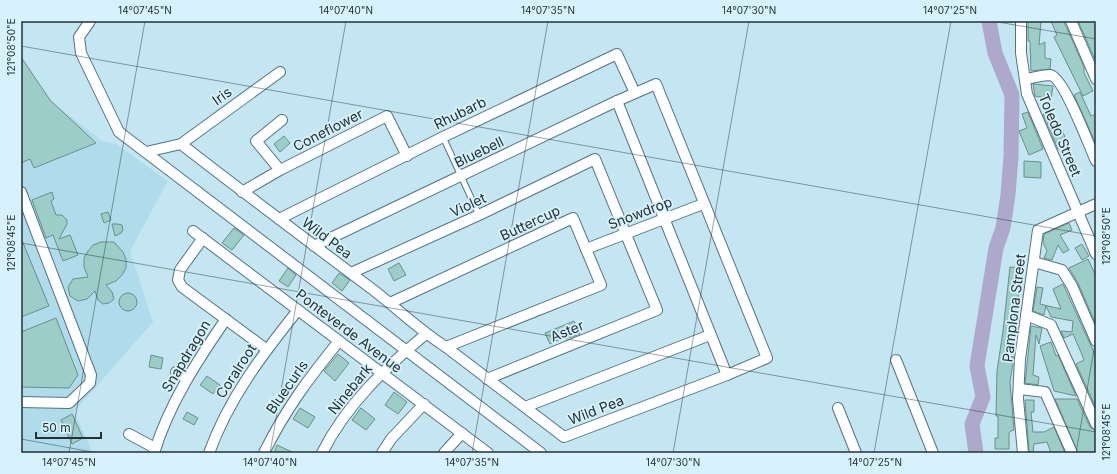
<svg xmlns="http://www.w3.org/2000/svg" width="1117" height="474" font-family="Inter,sans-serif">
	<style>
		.built { fill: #b0dbeb }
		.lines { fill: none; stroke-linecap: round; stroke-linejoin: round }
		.river { stroke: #aea8cc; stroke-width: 15 }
		.building { fill: #9ccdc8; stroke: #6b8e8b }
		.lane-casing { stroke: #54737e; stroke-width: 7 }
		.street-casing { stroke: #54737e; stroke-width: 12 }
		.lane { stroke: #fff; stroke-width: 5 }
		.street { stroke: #fff; stroke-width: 10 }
		.ticks { fill: none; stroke: #243236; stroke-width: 1; stroke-opacity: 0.45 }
		.labels { text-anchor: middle; stroke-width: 3.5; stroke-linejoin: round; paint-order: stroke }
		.street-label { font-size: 14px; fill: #243236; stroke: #d7f2fc }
		.neatline { fill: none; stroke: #243236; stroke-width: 1.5 }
		.ticks-label { font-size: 10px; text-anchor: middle; fill: #243236 }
	</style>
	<rect width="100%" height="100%" fill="#c4e6f3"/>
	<polygon class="built" points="21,60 48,99 102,141 116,144 168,181 130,251 153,322 74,412 93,453 21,453"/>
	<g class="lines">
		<polyline class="river" points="976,453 972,424 983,397 977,366 996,248 1003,228 1008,195 1011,156 1012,95 995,53 989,21"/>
	</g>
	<g class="building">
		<polygon points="1028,21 1041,21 1039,45 1045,42 1045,58 1051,59 1050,69 1031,71 1030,41 1028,41"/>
		<polygon points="1051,21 1063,21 1066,26 1084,67 1084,73 1093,91 1083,96 1054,37 1057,35"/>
		<polygon points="1078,21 1096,21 1096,62"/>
		<polygon points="21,57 50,100 96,143 34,168 30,159 21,163"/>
		<polygon points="1033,84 1053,86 1051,99 1035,96"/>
		<polygon points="1080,92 1091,116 1096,114 1096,144 1074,95"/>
		<polygon points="1051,111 1058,131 1062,130 1068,144 1058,149 1043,114"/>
		<polygon points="1028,112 1043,149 1029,155 1019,131 1027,128 1022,114"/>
		<polygon points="284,136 290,143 280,152 274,144"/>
		<polygon points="1024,161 1041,162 1041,178 1024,177"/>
		<polygon points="52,192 54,199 51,201 56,215 62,215 67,220 67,224 59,239 70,235 78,255 63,261 53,235 46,238 32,200"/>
		<polygon points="108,212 111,220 104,223 101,214"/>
		<polygon points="1069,223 1072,230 1060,235 1069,250 1063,253 1058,245 1052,260 1044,258 1047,251 1043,243 1044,234"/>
		<polygon points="112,224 118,224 122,225 123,230 121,233 115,236"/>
		<polygon points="234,228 244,235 232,250 222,243"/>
		<polygon points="21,238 49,306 21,317"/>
		<polygon points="101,242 114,242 123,252 126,259 126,268 122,275 116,281 106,285 112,292 114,299 109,303 103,304 98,300 95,291 87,299 78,301 70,296 68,287 73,279 88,277 84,267 84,258 88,251 93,245"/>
		<polygon points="1082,244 1089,256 1082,260 1075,248"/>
		<polygon points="1088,259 1096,276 1096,325 1078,283 1069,268"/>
		<polygon points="399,263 406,275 394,281 388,269"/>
		<polygon points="1010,267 1022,268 1010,356 1014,357 1010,382 1014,430 1011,431 1009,433 1009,449 995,449 995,438 998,438 998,416 996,416 997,371 1003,331"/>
		<polygon points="288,268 296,275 288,287 279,281"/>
		<polygon points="339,273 350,280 342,291 332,283"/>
		<polygon points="1063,284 1096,357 1096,408 1076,364 1084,360 1080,350 1073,334 1064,338 1061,331 1072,332 1073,321 1051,317 1046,306 1044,315 1033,311 1037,287 1043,288 1040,304 1061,309 1053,289"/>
		<circle cx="128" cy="302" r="9"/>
		<polygon points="56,318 78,375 69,388 21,387 21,332"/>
		<polygon points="574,321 580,334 570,338 569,335 550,344 545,333"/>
		<polygon points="1031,326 1042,328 1039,344 1036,335 1033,375 1039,377 1038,385 1025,383"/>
		<polygon points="1051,342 1056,356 1058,355 1076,396 1054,391 1040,346"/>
		<polygon points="338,354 349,363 335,381 324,371"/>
		<polygon points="151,355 163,358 161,369 149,367"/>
		<polygon points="207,376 220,385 213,394 200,385"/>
		<polygon points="394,392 407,402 398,414 385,405"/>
		<polygon points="1055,399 1077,399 1090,427 1096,430 1096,453 1078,453"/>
		<polygon points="1025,400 1034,400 1034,412 1031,412 1033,432 1044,432 1054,427 1065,453 1051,453 1047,442 1034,444 1033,452 1029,452"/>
		<polygon points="300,408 315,417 308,428 293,419"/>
		<polygon points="361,408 375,419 366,430 352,420"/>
		<polygon points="187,412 198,418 194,425 183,419"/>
		<polygon points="72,414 83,438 72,444 61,420"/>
		<polygon points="277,445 294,453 274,453"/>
	</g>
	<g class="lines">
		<defs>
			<polyline id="lane" points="443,137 479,215"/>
			<g id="street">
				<polyline points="90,21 79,37 81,53 119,132 541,453"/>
				<polyline points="1021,21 1021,53 1027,94 1096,254"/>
				<polyline points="1071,21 1096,79"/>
				<path d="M1025,79C1033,78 1043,75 1050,75C1064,77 1089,146 1096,161"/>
				<polyline points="617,101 727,375"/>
				<path d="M181,144C244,193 308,241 372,289C397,308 419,330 446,347L564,437L727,375L767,358L656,84L617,101L314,246"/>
				<polyline points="146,152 181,144 280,72"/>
				<polyline points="280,170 256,141 282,120"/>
				<polyline points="242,192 280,170 387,116 407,156"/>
				<polyline points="279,219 443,137 617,54 635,93"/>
				<polyline points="193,231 488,453"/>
				<polyline points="203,238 180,270 178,280 182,287 266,349"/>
				<polyline points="586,249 703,204"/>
				<polyline points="1034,262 1062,270 1072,286 1096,341"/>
				<polyline points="351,273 479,215 595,159 657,310 487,379"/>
				<polyline points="390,303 573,218 601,285 446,347"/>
				<polyline points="1026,315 1051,325 1096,424"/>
				<polyline points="896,360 933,453"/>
				<polyline points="176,372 186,378"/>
				<polyline points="1019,389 1045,392 1072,453"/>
				<polyline points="21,402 69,403 90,383 91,375 21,192"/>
				<polyline points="525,407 710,335"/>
				<polyline points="838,408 856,453"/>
				<polyline points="129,434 155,448"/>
				<path d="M154,453C169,404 197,361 226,319"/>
				<path d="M209,453C229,398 262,355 298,310"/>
				<path d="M264,453C285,410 309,378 339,341"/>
				<path d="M322,453C346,405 385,368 426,334"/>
				<polyline points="382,453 391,439 424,404"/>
				<polyline points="444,453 462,433"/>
				<polyline points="1023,453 1018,399 1020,359 1038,230 1096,204"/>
			</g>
		</defs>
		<use href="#lane" class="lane-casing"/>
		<use href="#street" class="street-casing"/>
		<use href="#lane" class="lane"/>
		<use href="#street" class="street"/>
	</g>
	<path class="ticks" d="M992,21L1096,39M21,46L1096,236M21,243L1096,432M21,439L98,453M69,453L145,21M270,453L346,21M472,453L548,21M673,453L749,21M874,453L951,21M1076,453L1096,338"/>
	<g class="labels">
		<g class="street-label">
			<text transform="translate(222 96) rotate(-36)" y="5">Iris</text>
			<text transform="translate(460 113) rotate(-26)" y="5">Rhubarb</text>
			<text transform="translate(328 130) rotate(-27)" y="5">Coneflower</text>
			<text transform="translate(1060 135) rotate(67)" y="5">Toledo Street</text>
			<text transform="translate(479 152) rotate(-26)" y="5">Bluebell</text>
			<text transform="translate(468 205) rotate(-25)" y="5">Violet</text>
			<text transform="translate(640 213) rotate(-21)" y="5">Snowdrop</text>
			<text transform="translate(530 223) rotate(-25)" y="5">Buttercup</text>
			<text transform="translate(327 238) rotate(37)" y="5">Wild Pea</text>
			<text transform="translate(1014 308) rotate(-83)" y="5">Pamplona Street</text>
			<text transform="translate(349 331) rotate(37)" y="5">Ponteverde Avenue</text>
			<text transform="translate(567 331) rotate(-22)" y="5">Aster</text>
			<text transform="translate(186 356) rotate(-59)" y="5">Snapdragon</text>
			<text transform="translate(236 371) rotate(-57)" y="5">Coralroot</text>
			<text transform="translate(287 387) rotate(-55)" y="5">Bluecurls</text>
			<text transform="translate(350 389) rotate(-51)" y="5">Ninebark</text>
			<text transform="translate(596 410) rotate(-21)" y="5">Wild Pea</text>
		</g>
	</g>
	<rect width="1117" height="474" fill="none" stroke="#d7f2fc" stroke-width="44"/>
	<path d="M36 432v6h65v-6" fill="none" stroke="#243236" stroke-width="2"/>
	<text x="42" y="432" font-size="12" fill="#243236" stroke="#d7f2fc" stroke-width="3" paint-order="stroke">50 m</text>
	<rect x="22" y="22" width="1073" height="430" class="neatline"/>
	<g class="ticks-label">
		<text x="145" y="14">14°07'45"N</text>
		<text x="346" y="14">14°07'40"N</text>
		<text x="548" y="14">14°07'35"N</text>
		<text x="749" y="14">14°07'30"N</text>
		<text x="950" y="14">14°07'25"N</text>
		<text transform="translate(11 47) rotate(-90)" y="4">121°08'50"E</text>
		<text transform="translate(1106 236) rotate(-90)" y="4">121°08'50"E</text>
		<text transform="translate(11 243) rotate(-90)" y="4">121°08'45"E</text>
		<text transform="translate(1106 432) rotate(-90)" y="4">121°08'45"E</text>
		<text x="69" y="466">14°07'45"N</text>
		<text x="270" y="466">14°07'40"N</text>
		<text x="472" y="466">14°07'35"N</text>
		<text x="673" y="466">14°07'30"N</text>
		<text x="875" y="466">14°07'25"N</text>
	</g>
</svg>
